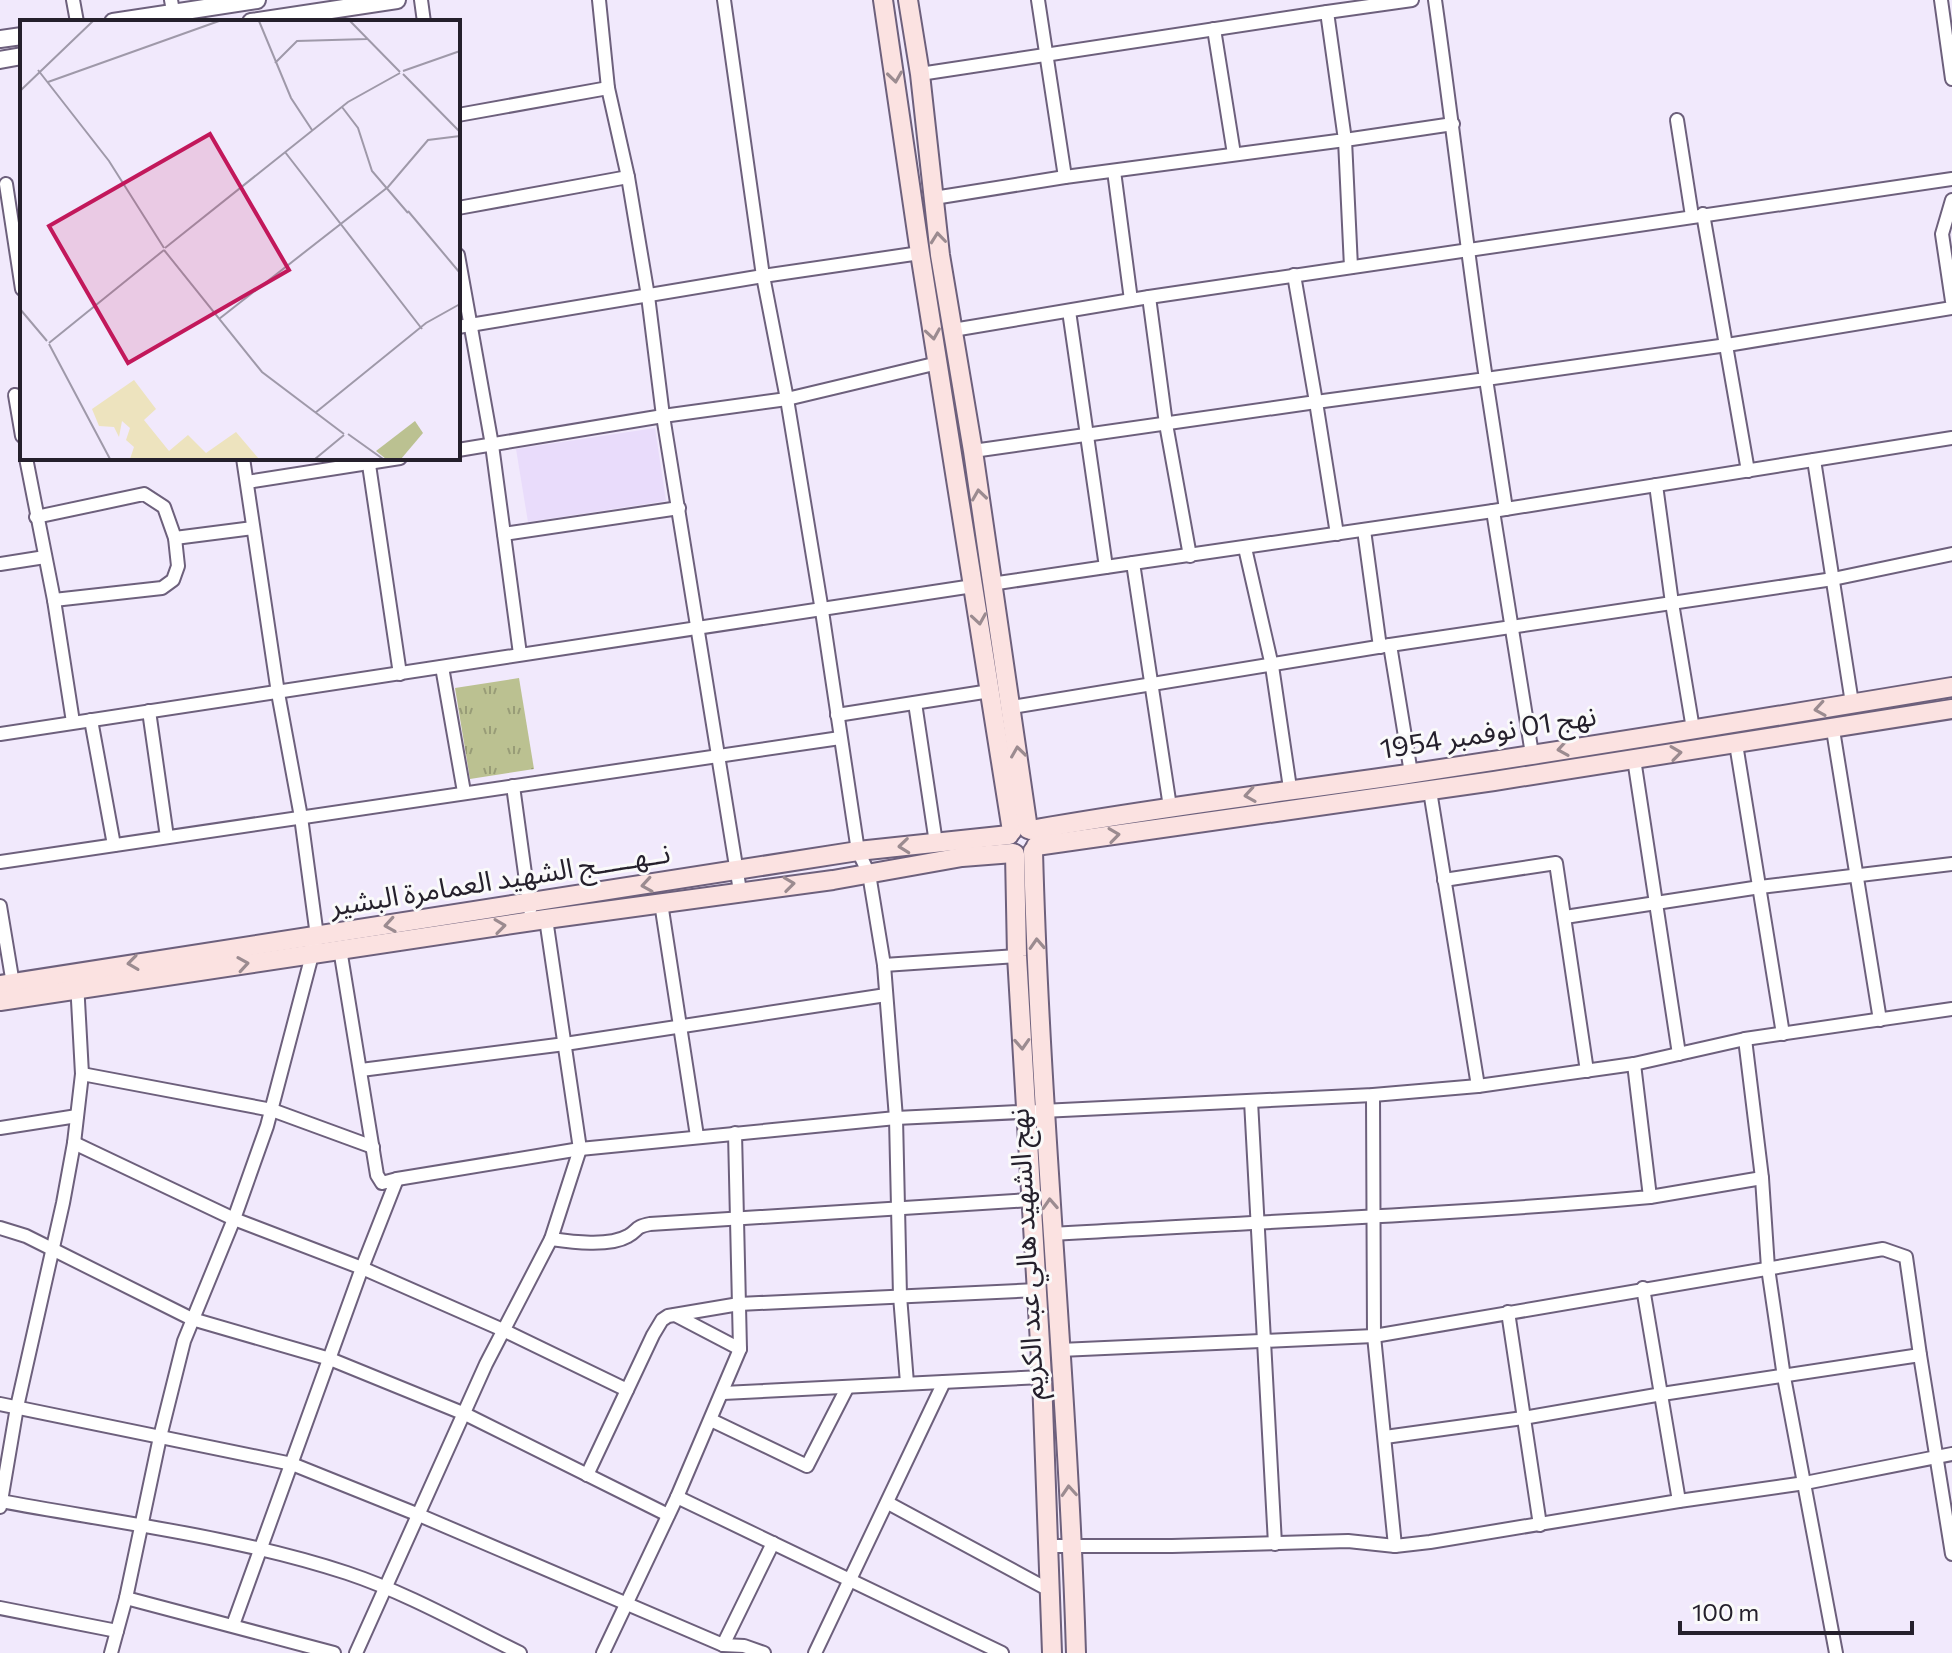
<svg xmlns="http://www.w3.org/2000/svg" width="1952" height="1653" font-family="Commissioner,'Noto Sans Arabic',sans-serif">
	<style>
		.built { fill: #e9dcfb }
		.grass { fill: url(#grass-tufts) }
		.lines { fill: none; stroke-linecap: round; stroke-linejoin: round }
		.minor-casing { stroke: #6d607c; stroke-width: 16 }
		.tertiary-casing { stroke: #6d607c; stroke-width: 20 }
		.secondary-casing { stroke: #6d607c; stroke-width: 22 }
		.minor { stroke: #fff; stroke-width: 12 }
		.tertiary { stroke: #fff; stroke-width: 16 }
		.secondary { stroke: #fbe2e1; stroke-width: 18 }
		.oneway { stroke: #9b8b90 }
		.labels { text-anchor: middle; stroke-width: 6; stroke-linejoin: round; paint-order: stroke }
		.street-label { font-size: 28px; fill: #25202c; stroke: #fafafa }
		.inset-road { fill: none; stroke: #9f99a9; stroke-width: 2 }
		.view { fill: #c2185b; fill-opacity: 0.15; stroke: #c2185b; stroke-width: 4 }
		.inset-edge { fill: none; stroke: #25202c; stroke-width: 4 }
	</style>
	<defs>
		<pattern id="grass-tufts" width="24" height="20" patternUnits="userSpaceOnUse" patternTransform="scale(2)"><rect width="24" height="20" fill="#bbc191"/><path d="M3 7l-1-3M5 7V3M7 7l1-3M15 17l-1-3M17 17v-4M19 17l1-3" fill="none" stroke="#989c77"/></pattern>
	</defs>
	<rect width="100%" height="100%" fill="#f1e9fc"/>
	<polygon class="built" points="655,428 666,501 528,522 516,449"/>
	<polygon class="grass" points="519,678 534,769 470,779 455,688"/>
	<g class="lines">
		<defs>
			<g id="minor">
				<polyline points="73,0 77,22"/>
				<polyline points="171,0 175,22"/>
				<polyline points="421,0 424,22"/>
				<polyline points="599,0 608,88 628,177 648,296 663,416 740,891"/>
				<polyline points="724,0 763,276 787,399 822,611 853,818 858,851 869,874 884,965 896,1118 900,1296 907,1383"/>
				<polyline points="1038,0 1065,177"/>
				<polyline points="1941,0 1952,79"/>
				<polyline points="1327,12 1412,0"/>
				<polyline points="1214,29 1234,154"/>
				<polyline points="920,74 1327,12 1345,140 1065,177 934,198"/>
				<polyline points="458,115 608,88"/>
				<polyline points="1677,120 1692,216"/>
				<polyline points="1114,171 1131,300"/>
				<polyline points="6,184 22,289"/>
				<polyline points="1952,200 1942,234 1952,301"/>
				<polyline points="458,208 628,177"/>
				<polyline points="1703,214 1748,471"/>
				<polyline points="458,255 492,445 520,654"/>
				<polyline points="1351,267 1345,140 1453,124"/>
				<polyline points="1149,297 1166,424 1190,556"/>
				<polyline points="1069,311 1106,567"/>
				<polyline points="458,327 763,276 920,253"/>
				<polyline points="953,330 1149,297 1952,179"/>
				<polyline points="15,395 22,436"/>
				<polyline points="458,450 663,416 787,399 938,363"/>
				<polyline points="973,451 1316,402 1294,275"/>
				<polyline points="26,458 54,600 73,722"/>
				<polyline points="368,458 400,674"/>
				<polyline points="1814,460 1852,703"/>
				<polyline points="247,482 400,458"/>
				<polyline points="1656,485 1672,603 1693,729"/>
				<polyline points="1506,509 1486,379 1727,345 1952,308"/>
				<polyline points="1493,511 1532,754"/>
				<polyline points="36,517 144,494 164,507 175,538 178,566 173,580 162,588 54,600"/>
				<polyline points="1364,530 1380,647"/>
				<polyline points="504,534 679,508"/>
				<path d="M1337,534L1316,402L1486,379C1467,253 1453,126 1435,0"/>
				<polyline points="175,538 253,528"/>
				<polyline points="1245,548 1272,666 1290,788"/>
				<polyline points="1133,563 1493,511 1952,438"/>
				<polyline points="0,564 45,557"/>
				<polyline points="991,584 1133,563 1170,807"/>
				<polyline points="1390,645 1411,773"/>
				<polyline points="442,667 464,792"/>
				<polyline points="915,703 936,843"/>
				<polyline points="1012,707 1390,645 1833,579 1952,554"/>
				<polyline points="149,711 167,837"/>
				<polyline points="837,715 990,691"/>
				<polyline points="91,720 114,845"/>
				<polyline points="1833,730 1880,1020"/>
				<polyline points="0,734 973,586"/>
				<polyline points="1736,744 1783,1034"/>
				<polyline points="1634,759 1679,1054"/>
				<polyline points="513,786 530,910"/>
				<polyline points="1430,791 1478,1086"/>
				<polyline points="0,862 840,738"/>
				<polyline points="1444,880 1556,863 1587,1071"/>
				<polyline points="661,903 697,1136"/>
				<polyline points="0,906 14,990"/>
				<polyline points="1565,917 1760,887 1952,864"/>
				<polyline points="884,965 1017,956"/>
				<polyline points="1745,1039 1762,1178 1768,1268 1784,1377 1836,1653"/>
				<polyline points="361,1070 565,1044 886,995"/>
				<polyline points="82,1074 272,1110 373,1147"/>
				<polyline points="1373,1095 1374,1336 1395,1546"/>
				<polyline points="1251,1101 1275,1544"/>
				<polyline points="0,1128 77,1116"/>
				<polyline points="74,1143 234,1219 362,1268 503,1330 627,1390"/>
				<polyline points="397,1179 580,1149 896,1118 1373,1095 1478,1086 1634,1064 1745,1039 1952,1009"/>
				<polyline points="1650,1197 1762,1178"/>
				<polyline points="0,1228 26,1236 192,1319 330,1359 465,1414 668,1515"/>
				<path d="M1052,1234C1251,1222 1451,1215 1650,1197L1634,1064"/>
				<path d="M551,1239C572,1242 609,1247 628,1236C639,1230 634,1227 650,1224L1030,1200"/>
				<polyline points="1508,1312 1540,1525"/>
				<polyline points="675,1315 740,1349"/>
				<polyline points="1060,1350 1374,1336 1883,1249 1906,1257 1920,1355"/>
				<polyline points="723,1393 1042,1377"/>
				<polyline points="0,1404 292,1464 419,1515 723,1645 744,1646 764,1653"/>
				<polyline points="711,1420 807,1466 847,1388"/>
				<polyline points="1385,1437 1523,1418 1662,1394 1920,1355 1952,1554"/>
				<polyline points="587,1475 653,1335 662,1320 668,1316 739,1304 1037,1290"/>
				<polyline points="677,1497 1002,1653"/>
				<path d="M0,1501C114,1522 238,1537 347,1573C407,1593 463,1625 520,1653"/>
				<polyline points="1679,1501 1805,1483 1952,1454"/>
				<polyline points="888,1503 1051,1591"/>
				<polyline points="0,1507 17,1407 63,1203 74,1143 82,1074 77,982"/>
				<polyline points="1049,1546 1172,1546 1348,1541 1395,1546 1430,1542 1679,1501 1643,1288"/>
				<polyline points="126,1598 334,1653"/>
				<polyline points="0,1608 117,1631"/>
				<polyline points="233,1625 362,1268 397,1179 382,1183 377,1175 340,949"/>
				<polyline points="723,1645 773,1543"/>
				<polyline points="111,1653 126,1598 160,1437 184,1341 234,1219 267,1126 317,936 301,817 278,693 243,458"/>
				<polyline points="356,1653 486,1364 551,1239 580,1149 546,919"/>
				<polyline points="603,1653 677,1497 740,1349 735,1133"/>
				<polyline points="815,1653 944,1382"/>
			</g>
			<g id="tertiary">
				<polyline points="113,22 257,0"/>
				<polyline points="251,22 397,0"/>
				<polyline points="0,39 22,36"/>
				<polyline points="0,60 22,56"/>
			</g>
			<g id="secondary">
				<polyline points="883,0 920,253 1012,831"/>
				<polyline points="908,0 920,74 940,255 973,451 1028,829"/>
				<path d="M1031,830C1158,807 1286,792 1414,773C1594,746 1773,717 1952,687"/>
				<polyline points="1036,846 1494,781 1952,709"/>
				<path d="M1033,851C1040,1119 1068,1386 1076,1653"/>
				<polyline points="1015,854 1017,956 1042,1377 1052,1653"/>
				<polyline points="0,985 858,851 1009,835"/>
				<polyline points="0,1001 546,919 833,880 962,857 1013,853"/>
			</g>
		</defs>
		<use href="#minor" class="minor-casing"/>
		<use href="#tertiary" class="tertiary-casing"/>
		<use href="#secondary" class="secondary-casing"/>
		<use href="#minor" class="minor"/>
		<use href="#tertiary" class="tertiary"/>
		<use href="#secondary" class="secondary"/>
	</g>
	<defs><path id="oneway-chevron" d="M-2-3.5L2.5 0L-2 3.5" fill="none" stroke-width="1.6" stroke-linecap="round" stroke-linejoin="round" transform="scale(2)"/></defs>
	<g class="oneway">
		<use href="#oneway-chevron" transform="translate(895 77) rotate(82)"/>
		<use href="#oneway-chevron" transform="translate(938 238) rotate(-96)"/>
		<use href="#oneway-chevron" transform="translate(933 334) rotate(81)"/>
		<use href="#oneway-chevron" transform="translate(979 495) rotate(-98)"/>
		<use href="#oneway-chevron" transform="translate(979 619) rotate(81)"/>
		<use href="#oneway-chevron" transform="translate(1820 709) rotate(171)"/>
		<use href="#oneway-chevron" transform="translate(1563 749) rotate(171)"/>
		<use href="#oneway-chevron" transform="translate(1018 752) rotate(-98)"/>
		<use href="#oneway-chevron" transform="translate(1676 753) rotate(-8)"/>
		<use href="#oneway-chevron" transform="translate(1250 795) rotate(171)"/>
		<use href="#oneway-chevron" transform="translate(1114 835) rotate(-8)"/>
		<use href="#oneway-chevron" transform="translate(904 846) rotate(174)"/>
		<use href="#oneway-chevron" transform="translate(789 884) rotate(-7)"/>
		<use href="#oneway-chevron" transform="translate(647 885) rotate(171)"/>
		<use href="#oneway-chevron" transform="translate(390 925) rotate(171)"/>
		<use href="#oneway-chevron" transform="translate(500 926) rotate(-8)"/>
		<use href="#oneway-chevron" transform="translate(1037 944) rotate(-93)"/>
		<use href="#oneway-chevron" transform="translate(133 963) rotate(172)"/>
		<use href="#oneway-chevron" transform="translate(243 964) rotate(-9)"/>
		<use href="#oneway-chevron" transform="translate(1022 1044) rotate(87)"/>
		<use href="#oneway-chevron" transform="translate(1050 1204) rotate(-93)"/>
		<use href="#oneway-chevron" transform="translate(1069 1491) rotate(-94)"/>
	</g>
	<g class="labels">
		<g class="street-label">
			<text transform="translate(1488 732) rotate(-9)" y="10">نهج 01 نوفمبر 1954</text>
			<text transform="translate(500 879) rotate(-9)" y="10">نــهـــــج الشهيد العمامرة البشير</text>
			<text transform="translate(1026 1254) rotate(-93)" y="10">نهج الشهيد هالي عبد الكريم</text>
		</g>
	</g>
	<g transform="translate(20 20)">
		<rect width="440" height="440" fill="#f1e9fc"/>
		<path d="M114,360L136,389L124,400L149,431L168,415L186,433L216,412L239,439H110L114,427L106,420L110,408L102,401L99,417L94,407L79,406L72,389Z" fill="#ede3be"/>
		<path d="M395,401L403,413L381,439H366L356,431Z" fill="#bbc191"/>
		<path class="inset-road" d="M239,1L271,78L292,110M330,1L380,52M255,43L277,21L347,19M18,50L89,141L144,228M383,51L440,31M383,54L440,112M28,62L199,1M0,71L73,1M322,87L338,108L352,151L388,193M265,132L402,309M388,191L440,253M145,228L328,82L380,53M144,230L242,352L324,414M0,289L27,321M199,299L368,167L408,120L440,116M29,323L144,230M29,324L90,439M295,393L406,303L440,284M328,414L363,439M295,439L324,415"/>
		<path class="view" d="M190,114L269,250L108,343L29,206Z"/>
		<rect width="440" height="440" class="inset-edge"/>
	</g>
	<path d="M1680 1621v12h232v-12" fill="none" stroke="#25202c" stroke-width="4"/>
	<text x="1692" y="1621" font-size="24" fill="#25202c" stroke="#fafafa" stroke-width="6" paint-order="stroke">100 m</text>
</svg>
